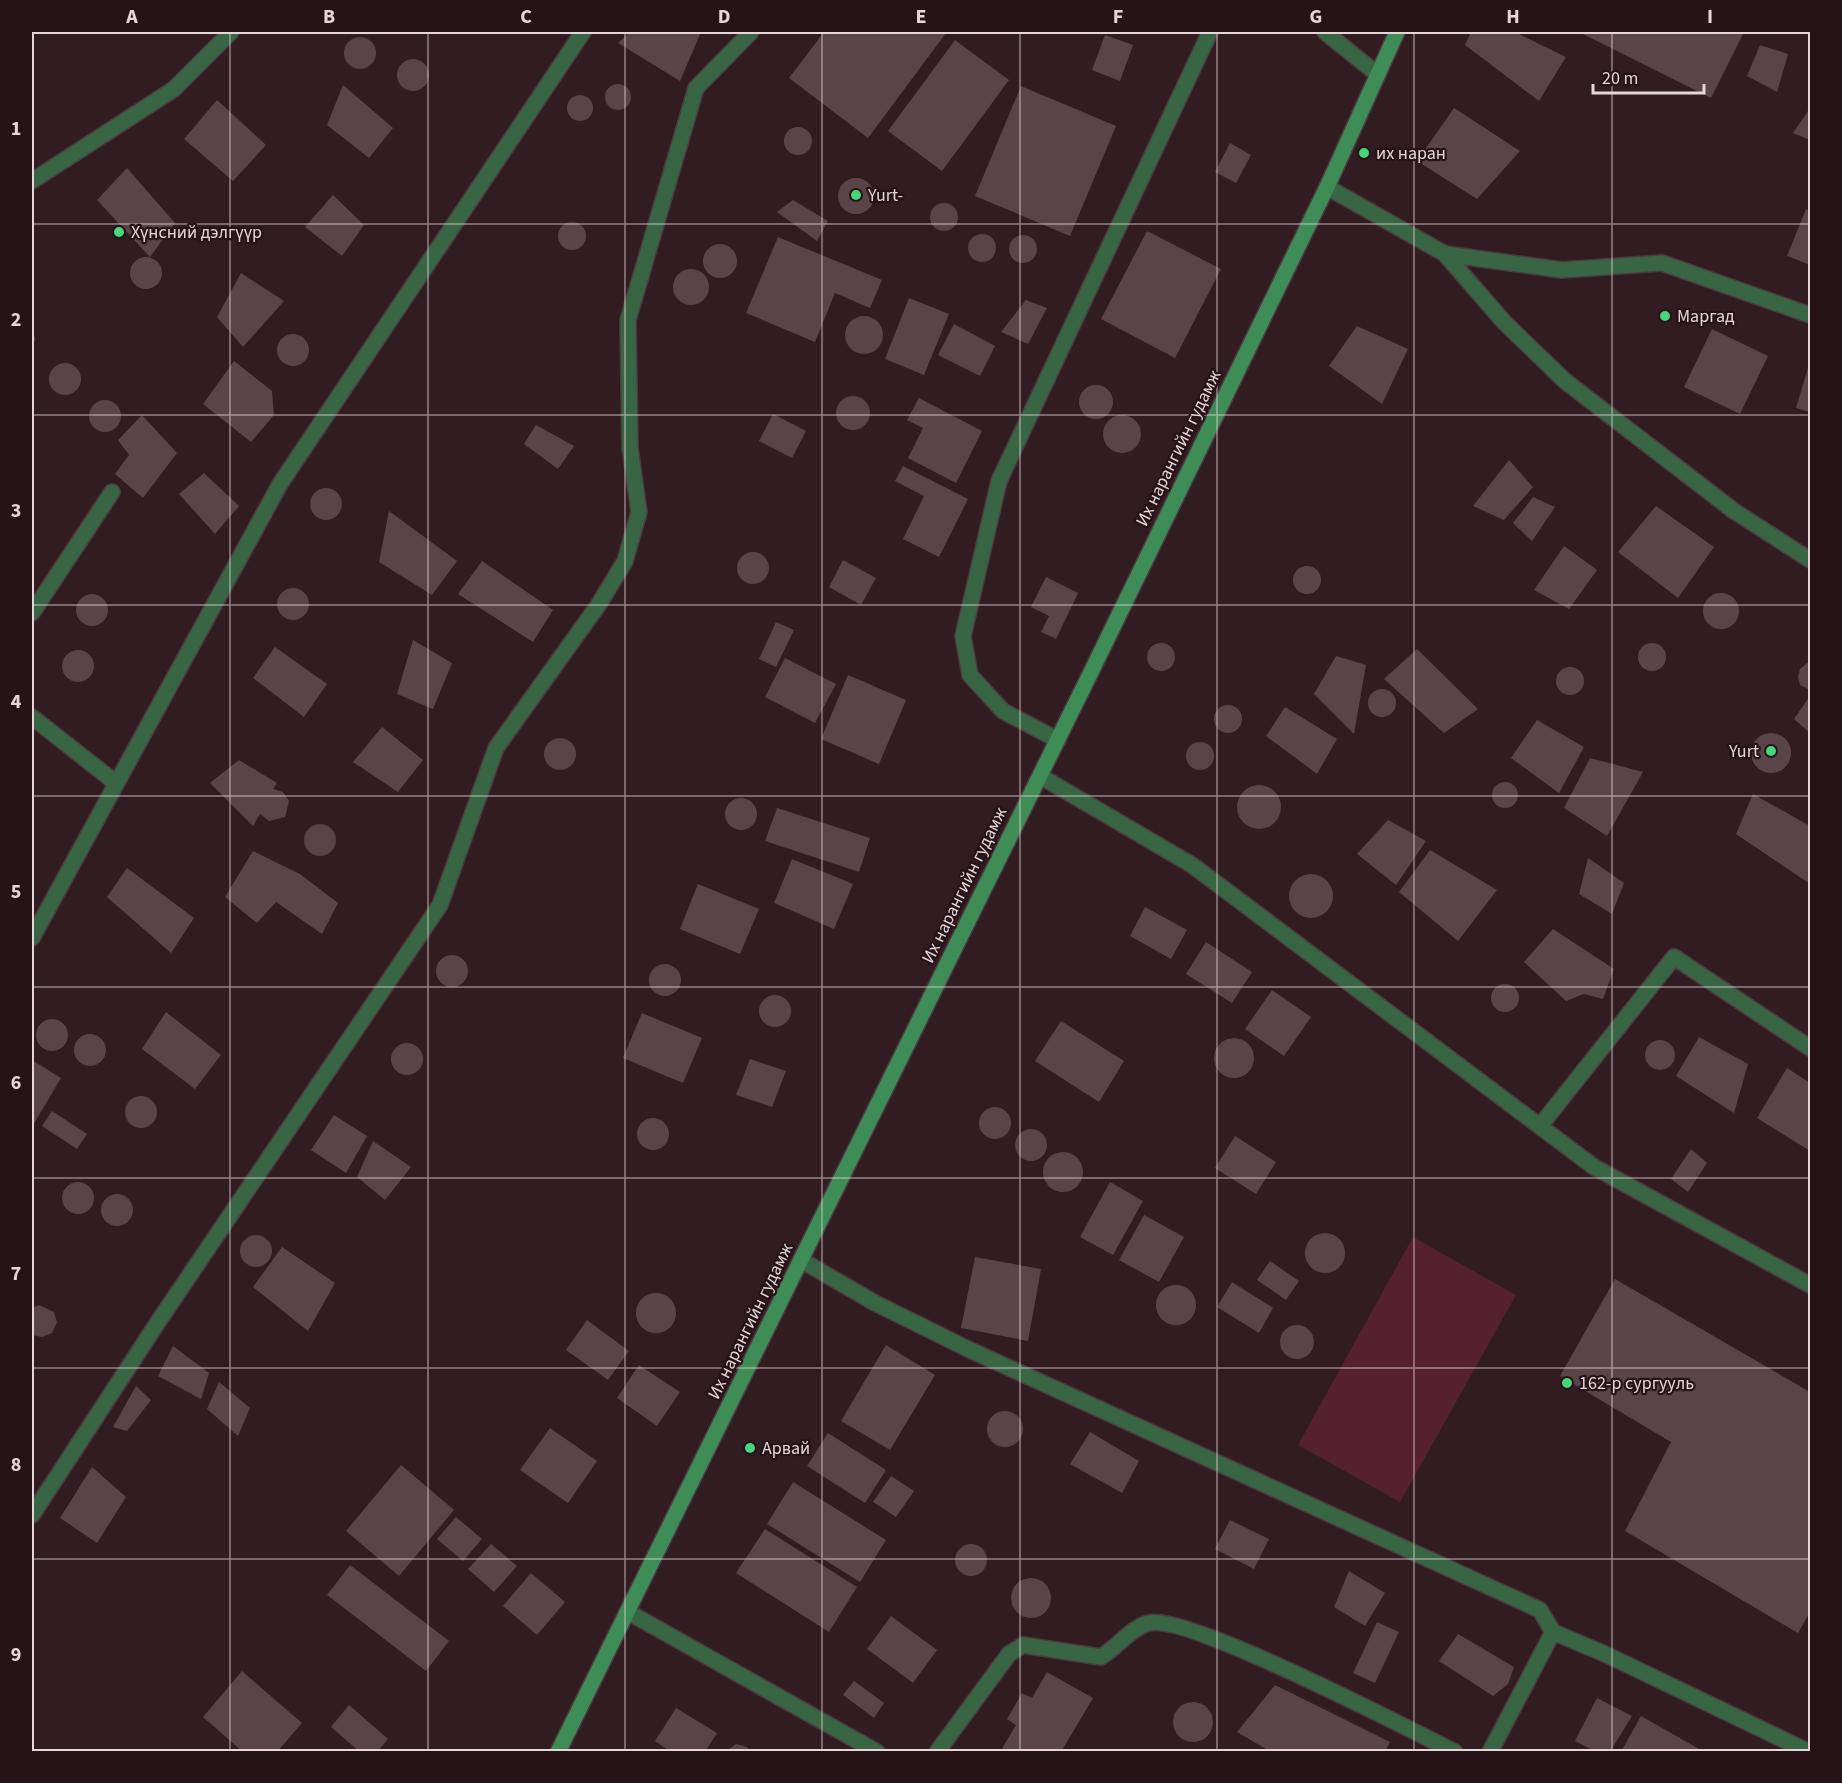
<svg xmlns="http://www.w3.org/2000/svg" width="1842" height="1783" font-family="'Source Sans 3',sans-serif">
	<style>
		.green { fill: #552030 }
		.building { fill: #5a4449 }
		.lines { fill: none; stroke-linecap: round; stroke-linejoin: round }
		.street-casing { stroke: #4d3a3e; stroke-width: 18 }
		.secondary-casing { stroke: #4d3a3e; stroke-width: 18 }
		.street { stroke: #386645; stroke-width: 15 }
		.secondary { stroke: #3e8c56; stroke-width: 15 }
		.grid { fill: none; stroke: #e4d6d9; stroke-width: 1.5; stroke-opacity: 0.55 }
		.poi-dot { fill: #45d77a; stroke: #261318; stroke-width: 2 }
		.labels { text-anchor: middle; stroke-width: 4.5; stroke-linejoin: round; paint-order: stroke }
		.poi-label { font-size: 18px; fill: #e4d6d9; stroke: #261318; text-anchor: start }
		.street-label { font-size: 18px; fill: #e4d6d9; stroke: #261318 }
		.neatline { fill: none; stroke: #e4d6d9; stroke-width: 2 }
		.grid-label { font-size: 20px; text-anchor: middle; font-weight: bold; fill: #e4d6d9 }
	</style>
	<rect width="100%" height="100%" fill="#301c21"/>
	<polygon class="green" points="1413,1237 1516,1295 1400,1502 1298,1445"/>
	<g class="building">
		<polygon points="630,32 701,32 680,81 618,43"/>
		<polygon points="824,32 943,32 946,33 868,138 789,78"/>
		<polygon points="1471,32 1515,32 1566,57 1539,101 1465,45"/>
		<polygon points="1579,32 1744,32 1711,98"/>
		<polygon points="1105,35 1133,45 1120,81 1092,70"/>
		<circle cx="360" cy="53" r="16"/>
		<polygon points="955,40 1009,80 942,171 888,131"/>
		<polygon points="1760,45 1788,54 1777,92 1747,76"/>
		<circle cx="413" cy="75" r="16"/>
		<circle cx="618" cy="97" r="13"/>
		<polygon points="343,85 393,128 369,158 327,125"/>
		<polygon points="1021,86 1116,126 1070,236 975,196"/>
		<circle cx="580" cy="108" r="13"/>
		<polygon points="217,100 266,145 233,181 184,139"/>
		<polygon points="1454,108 1520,151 1477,199 1417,161"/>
		<polygon points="1810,108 1810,140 1793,133"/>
		<circle cx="798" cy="141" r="14"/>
		<polygon points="1230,143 1251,155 1236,183 1215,172"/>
		<polygon points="127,168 175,223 150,257 97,200"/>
		<circle cx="856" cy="196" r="18"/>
		<polygon points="333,195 364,225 342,256 305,227"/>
		<polygon points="793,200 828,221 817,241 777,212"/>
		<circle cx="944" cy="217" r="14"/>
		<polygon points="1806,209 1810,211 1810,265 1787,256"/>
		<circle cx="572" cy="236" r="14"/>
		<polygon points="1147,231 1221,269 1175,358 1101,319"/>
		<circle cx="982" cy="248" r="14"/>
		<circle cx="1023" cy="249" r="14"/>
		<polygon points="778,237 882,280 870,308 835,293 815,342 746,313"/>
		<circle cx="720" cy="261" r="17"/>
		<circle cx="146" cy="273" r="16"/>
		<circle cx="691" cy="287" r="18"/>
		<polygon points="241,273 284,301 243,347 217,317"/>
		<polygon points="909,298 949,314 924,375 885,359"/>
		<polygon points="1026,300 1047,308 1028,344 1001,332"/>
		<circle cx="864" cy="335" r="19"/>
		<polygon points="954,324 995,346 980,376 938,355"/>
		<polygon points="1357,326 1408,349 1382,404 1329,366"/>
		<polygon points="32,327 35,339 32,348"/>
		<polygon points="1712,329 1768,356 1740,414 1684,387"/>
		<circle cx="293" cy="350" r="16"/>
		<polygon points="234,361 272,391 274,415 251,442 203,404"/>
		<polygon points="1810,361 1810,412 1796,408"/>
		<circle cx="65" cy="379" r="16"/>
		<circle cx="1096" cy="402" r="17"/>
		<circle cx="853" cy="413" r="17"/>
		<polygon points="919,398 982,431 956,483 908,458 923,428 907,420"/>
		<circle cx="105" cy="416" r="16"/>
		<polygon points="773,414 806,431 792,458 759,441"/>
		<circle cx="1122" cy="434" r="19"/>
		<polygon points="142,415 177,453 143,498 115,474 129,455 118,440"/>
		<polygon points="536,425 574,446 558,469 524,444"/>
		<polygon points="1509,460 1533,487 1504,520 1473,506"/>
		<polygon points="903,466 968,499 939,557 903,539 924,496 895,481"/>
		<polygon points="204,473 239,506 215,534 179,494"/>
		<circle cx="326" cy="504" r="16"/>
		<polygon points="1533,497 1555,507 1532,541 1513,523"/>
		<polygon points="1656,506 1714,547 1678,598 1618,552"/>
		<polygon points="389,511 457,561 432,595 379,562"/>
		<polygon points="1564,546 1597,570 1569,609 1534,590"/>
		<circle cx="753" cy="568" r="16"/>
		<polygon points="843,560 876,578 861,605 829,587"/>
		<polygon points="482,561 553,610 533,642 458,594"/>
		<circle cx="1307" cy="580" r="14"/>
		<polygon points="1046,577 1078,593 1056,639 1041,632 1049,616 1031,607"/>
		<circle cx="293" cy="604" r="16"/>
		<circle cx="1721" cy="611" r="18"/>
		<circle cx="92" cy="610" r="16"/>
		<polygon points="776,622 794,630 776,667 759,659"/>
		<polygon points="413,640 452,663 433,709 397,694"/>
		<circle cx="1161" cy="657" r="14"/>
		<circle cx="1652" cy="657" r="14"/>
		<polygon points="275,647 327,684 304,717 253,678"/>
		<polygon points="1417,649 1478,709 1444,733 1384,679"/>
		<circle cx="78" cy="666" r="16"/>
		<polygon points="1336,656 1366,665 1354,734 1314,694"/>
		<polygon points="785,658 836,684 815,723 765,697"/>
		<polygon points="1807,663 1810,664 1810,690 1800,685 1798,677 1800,669"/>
		<circle cx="1570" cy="681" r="14"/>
		<polygon points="848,675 906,700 879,764 821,739"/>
		<circle cx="1382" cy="703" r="14"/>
		<polygon points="1810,696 1810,733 1794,719"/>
		<circle cx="1228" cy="719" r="14"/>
		<polygon points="1285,707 1337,739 1317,774 1266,736"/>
		<polygon points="1537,720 1584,747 1559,793 1511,758"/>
		<polygon points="382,727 423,760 398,792 353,762"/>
		<circle cx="1771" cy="753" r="20"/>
		<circle cx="560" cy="754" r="16"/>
		<circle cx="1200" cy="756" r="14"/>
		<polygon points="1590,758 1643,772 1607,836 1564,808"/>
		<polygon points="239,760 277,783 273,789 283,792 289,801 285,817 269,821 260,814 253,826 210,783"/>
		<circle cx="1505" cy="795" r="13"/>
		<circle cx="1259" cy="807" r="22"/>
		<polygon points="1753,794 1810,826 1810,884 1736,834"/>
		<circle cx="741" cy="814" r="16"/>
		<polygon points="777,808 870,838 859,872 765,841"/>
		<polygon points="1388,820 1426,841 1396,885 1357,854"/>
		<circle cx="320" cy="840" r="16"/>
		<polygon points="1430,850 1497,890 1458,941 1399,892"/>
		<polygon points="253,851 300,874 338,903 322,934 276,902 257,923 225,897"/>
		<polygon points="1588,858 1624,883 1612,914 1579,894"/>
		<polygon points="792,859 853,884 834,929 774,903"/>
		<polygon points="127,868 194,918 171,953 107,897"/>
		<circle cx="1311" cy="896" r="22"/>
		<polygon points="698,884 759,909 740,954 680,929"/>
		<polygon points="1145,907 1187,930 1171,959 1130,936"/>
		<polygon points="1553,929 1614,969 1603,999 1584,994 1566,1001 1524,962"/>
		<polygon points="1206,942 1252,972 1232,1003 1186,974"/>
		<circle cx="452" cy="971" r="16"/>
		<circle cx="665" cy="980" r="16"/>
		<circle cx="1505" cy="998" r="14"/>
		<polygon points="1272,990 1311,1017 1284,1056 1245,1029"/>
		<circle cx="775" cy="1011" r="16"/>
		<polygon points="166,1012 221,1055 195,1089 142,1049"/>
		<polygon points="642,1013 702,1038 683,1083 623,1058"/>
		<circle cx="52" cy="1035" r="16"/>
		<polygon points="1061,1021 1124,1061 1099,1102 1035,1061"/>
		<circle cx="90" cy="1050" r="16"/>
		<polygon points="1699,1037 1748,1064 1734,1113 1676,1076"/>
		<circle cx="1234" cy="1058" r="20"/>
		<circle cx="1660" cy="1055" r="15"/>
		<circle cx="407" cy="1059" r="16"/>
		<polygon points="750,1059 786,1071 772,1107 736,1095"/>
		<polygon points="32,1060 61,1078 32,1127"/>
		<polygon points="1787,1068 1810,1083 1810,1151 1757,1118"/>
		<circle cx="141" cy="1112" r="16"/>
		<circle cx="995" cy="1123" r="16"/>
		<polygon points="52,1111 87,1134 77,1149 42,1126"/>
		<polygon points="334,1115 367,1136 346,1173 311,1150"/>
		<circle cx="653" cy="1134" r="16"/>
		<circle cx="1031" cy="1145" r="16"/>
		<polygon points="1235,1136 1276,1162 1256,1194 1215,1168"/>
		<polygon points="373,1141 411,1167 385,1200 357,1177"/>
		<polygon points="1691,1149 1707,1163 1688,1192 1671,1179"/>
		<circle cx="1063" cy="1172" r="20"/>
		<circle cx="78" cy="1198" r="16"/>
		<polygon points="1110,1182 1143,1201 1113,1255 1080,1237"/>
		<circle cx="117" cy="1210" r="16"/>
		<polygon points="1144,1215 1184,1237 1159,1282 1119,1260"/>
		<circle cx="1325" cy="1253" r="20"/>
		<circle cx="256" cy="1251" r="16"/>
		<polygon points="282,1247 335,1283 308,1331 253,1287"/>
		<polygon points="975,1257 1041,1269 1028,1341 961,1328"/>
		<polygon points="1270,1261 1299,1281 1286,1300 1257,1280"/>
		<polygon points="1615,1279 1810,1392 1810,1612 1798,1633 1625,1531 1671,1442 1560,1376"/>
		<polygon points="1232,1282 1273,1308 1259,1333 1217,1307"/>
		<circle cx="1176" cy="1305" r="20"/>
		<circle cx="656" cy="1313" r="20"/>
		<polygon points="39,1305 54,1312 57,1322 52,1333 42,1337 32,1335 32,1308"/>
		<polygon points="587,1320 629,1351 608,1380 566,1350"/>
		<circle cx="1297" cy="1342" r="17"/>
		<polygon points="886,1345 935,1375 890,1450 841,1421"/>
		<polygon points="173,1346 209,1373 201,1399 158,1376"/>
		<polygon points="639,1365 680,1392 657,1426 617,1398"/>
		<polygon points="219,1382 250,1408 238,1436 207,1409"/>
		<polygon points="136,1386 151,1400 127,1431 113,1427"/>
		<circle cx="1005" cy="1429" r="18"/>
		<polygon points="550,1428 597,1461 568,1503 520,1470"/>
		<polygon points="1090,1432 1139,1461 1122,1493 1070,1464"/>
		<polygon points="828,1433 886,1470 865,1503 807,1466"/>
		<polygon points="401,1465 454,1510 399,1576 346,1531"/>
		<polygon points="92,1467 126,1497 97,1543 60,1518"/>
		<polygon points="891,1476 914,1491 896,1517 873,1502"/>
		<polygon points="793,1482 886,1540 860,1582 767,1524"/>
		<polygon points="456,1517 482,1539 463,1561 437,1539"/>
		<polygon points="1230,1520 1269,1539 1254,1569 1215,1549"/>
		<polygon points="765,1529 857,1587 829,1632 736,1573"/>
		<circle cx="971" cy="1560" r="16"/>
		<polygon points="491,1544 517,1566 494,1592 468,1569"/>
		<polygon points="350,1565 449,1641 426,1671 327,1595"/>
		<polygon points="1349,1571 1385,1593 1365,1626 1334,1607"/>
		<polygon points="531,1573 565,1602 537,1635 503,1606"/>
		<circle cx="1031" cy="1598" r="20"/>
		<polygon points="891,1616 937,1650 913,1683 867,1649"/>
		<polygon points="1377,1622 1399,1632 1375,1683 1353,1673"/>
		<polygon points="1458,1634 1514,1667 1508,1684 1493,1696 1439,1661"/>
		<polygon points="242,1671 302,1723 277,1752 243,1752 203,1717"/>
		<polygon points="1047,1672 1093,1698 1061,1752 1000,1752 1016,1725 1007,1719 1022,1693 1032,1698"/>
		<polygon points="854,1681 884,1703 874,1718 843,1695"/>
		<polygon points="1275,1685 1390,1742 1385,1752 1271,1752 1237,1732"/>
		<polygon points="1597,1698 1632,1716 1610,1752 1596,1752 1575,1741"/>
		<circle cx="1193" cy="1722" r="20"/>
		<polygon points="349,1705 388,1739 377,1752 360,1752 331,1727"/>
		<polygon points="676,1708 717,1733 705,1752 671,1752 655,1741"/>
		<polygon points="1641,1716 1701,1750 1700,1752 1621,1752"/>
		<polygon points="736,1744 747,1747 751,1752 725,1752"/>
	</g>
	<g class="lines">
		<defs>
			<g id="street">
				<polyline points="1325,32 1377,74"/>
				<polyline points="32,181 174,89 231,32"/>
				<polyline points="1327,187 1445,254 1504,322 1565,381 1734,511 1810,560"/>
				<polyline points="1445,254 1562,270 1662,263 1810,315"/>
				<polyline points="32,613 112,492"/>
				<polyline points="32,717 116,783"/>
				<polyline points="1058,740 1003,711 970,675 963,636 999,481 1210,32"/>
				<polyline points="1040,776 1192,865 1594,1167 1810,1285"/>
				<polyline points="32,938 280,484 583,32"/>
				<polyline points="1540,1126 1674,957 1810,1048"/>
				<polyline points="801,1260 875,1303 970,1350 1540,1610 1553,1632 1605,1654 1809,1752"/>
				<polyline points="32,1515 158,1322 440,905 496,748 599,604 625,561 639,512 630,448 628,320 696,88 751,32"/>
				<polyline points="628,1612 877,1752"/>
				<path d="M937,1752L1009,1654L1023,1645L1101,1657C1116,1648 1132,1627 1149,1623C1186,1613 1409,1729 1455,1752"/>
				<polyline points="1490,1752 1553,1632"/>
			</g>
			<polyline id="secondary" points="558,1752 1095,664 1327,187 1397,32"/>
		</defs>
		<use href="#street" class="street-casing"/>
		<use href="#secondary" class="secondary-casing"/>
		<use href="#street" class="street"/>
		<use href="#secondary" class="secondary"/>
	</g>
	<path class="grid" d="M230,32V1752M428,32V1752M625,32V1752M822,32V1752M1020,32V1752M1217,32V1752M1414,32V1752M1612,32V1752M32,224H1810M32,415H1810M32,605H1810M32,796H1810M32,987H1810M32,1178H1810M32,1368H1810M32,1559H1810"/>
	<g class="poi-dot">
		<circle cx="1364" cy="153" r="6"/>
		<circle cx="856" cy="195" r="6"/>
		<circle cx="119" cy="232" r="6"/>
		<circle cx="1665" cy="316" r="6"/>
		<circle cx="1771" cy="751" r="6"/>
		<circle cx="1567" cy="1383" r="6"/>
		<circle cx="750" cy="1448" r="6"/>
	</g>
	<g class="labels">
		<g class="poi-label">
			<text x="1376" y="159">их наран</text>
			<text x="868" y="201">Yurt-</text>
			<text x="131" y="238">Хүнсний дэлгүүр</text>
			<text x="1677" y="322">Маргад</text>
			<text x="1759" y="757" text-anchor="end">Yurt</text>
			<text x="1579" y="1389">162-р сургууль</text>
			<text x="762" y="1454">Арвай</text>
		</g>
		<g class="street-label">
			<text transform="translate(1178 448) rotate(-64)" y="6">Их нарангийн гудамж</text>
			<text transform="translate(964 885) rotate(-64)" y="6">Их нарангийн гудамж</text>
			<text transform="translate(750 1321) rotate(-64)" y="6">Их нарангийн гудамж</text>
		</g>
	</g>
	<rect width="1842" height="1783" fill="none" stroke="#261318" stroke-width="66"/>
	<path d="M1593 84v9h111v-9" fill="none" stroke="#e4d6d9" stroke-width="3"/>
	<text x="1602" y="84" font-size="18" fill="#e4d6d9" stroke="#261318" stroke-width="4.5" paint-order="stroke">20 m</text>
	<rect x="33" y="33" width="1776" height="1717" class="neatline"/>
	<g class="grid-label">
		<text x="132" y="23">A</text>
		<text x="329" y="23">B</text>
		<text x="526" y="23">C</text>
		<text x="724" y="23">D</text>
		<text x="921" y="23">E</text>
		<text x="1118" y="23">F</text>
		<text x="1316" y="23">G</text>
		<text x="1513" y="23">H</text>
		<text x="1710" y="23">I</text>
		<text x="16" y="135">1</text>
		<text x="16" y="326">2</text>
		<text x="16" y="517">3</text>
		<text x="16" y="708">4</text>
		<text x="16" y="898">5</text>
		<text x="16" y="1089">6</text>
		<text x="16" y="1280">7</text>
		<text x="16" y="1471">8</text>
		<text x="16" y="1661">9</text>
	</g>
</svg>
